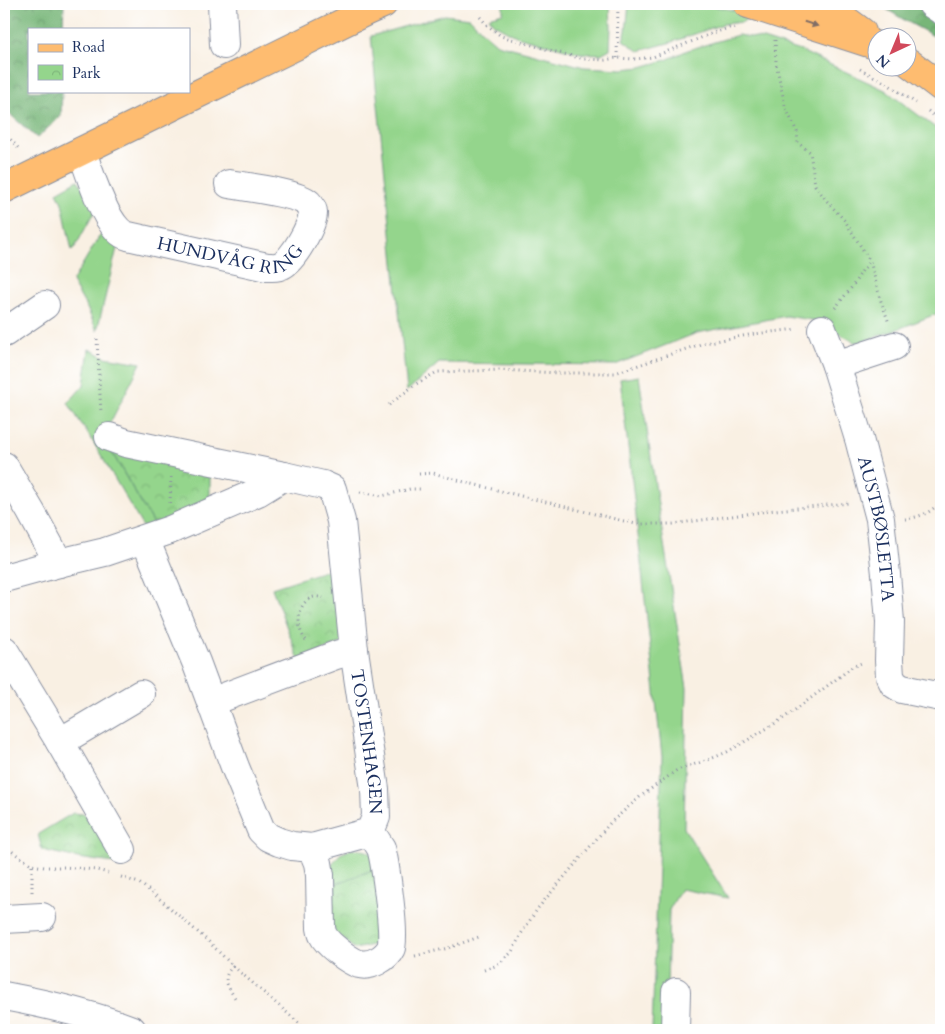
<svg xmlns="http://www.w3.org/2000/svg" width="945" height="1034" font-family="Cardo,serif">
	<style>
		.grass { fill: #94d58c; stroke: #588275 }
		.forest { fill: url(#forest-crowns); stroke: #49726b }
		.park { fill: url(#park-crowns); stroke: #588275 }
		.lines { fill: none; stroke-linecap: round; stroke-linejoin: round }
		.minor-casing { stroke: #8a90a0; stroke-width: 30 }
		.major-casing { stroke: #8a90a0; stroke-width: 30 }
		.path { stroke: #8a90a0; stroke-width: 3; stroke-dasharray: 1 4; stroke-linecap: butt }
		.minor { stroke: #fff; stroke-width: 28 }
		.major { stroke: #febc70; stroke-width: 28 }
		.oneway { fill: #816e66 }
		.labels { text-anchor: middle; stroke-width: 4; stroke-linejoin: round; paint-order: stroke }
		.street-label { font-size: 18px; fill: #1b2f5e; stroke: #fff }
	</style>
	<defs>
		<pattern id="forest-crowns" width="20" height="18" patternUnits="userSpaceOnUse" patternTransform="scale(1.25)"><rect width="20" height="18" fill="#77b678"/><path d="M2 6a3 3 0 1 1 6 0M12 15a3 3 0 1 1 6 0" fill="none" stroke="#619466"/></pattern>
		<pattern id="park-crowns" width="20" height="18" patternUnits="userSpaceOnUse" patternTransform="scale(1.25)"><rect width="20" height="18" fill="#94d58c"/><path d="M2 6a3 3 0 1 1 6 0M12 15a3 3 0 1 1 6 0" fill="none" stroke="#7fb77b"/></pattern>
	</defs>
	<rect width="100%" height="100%" fill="#fff"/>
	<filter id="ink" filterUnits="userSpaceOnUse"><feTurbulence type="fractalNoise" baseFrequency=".02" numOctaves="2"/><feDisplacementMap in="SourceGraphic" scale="10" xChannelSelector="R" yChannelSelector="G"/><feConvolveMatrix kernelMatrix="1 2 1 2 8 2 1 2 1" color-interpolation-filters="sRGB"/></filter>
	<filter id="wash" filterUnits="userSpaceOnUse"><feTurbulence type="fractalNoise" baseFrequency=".0096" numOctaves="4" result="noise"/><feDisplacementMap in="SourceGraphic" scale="20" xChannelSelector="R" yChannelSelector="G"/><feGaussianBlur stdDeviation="1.12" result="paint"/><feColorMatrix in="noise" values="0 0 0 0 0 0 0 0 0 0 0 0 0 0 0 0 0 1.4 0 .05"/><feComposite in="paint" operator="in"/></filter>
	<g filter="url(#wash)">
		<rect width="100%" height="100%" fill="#f9f0e3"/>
		<g class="grass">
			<polygon points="503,4 610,4 611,27 610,49 601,54 580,53 516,36 494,24 488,17 503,13"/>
			<polygon points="629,4 703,4 752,14 743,22 723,24 672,42 639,51 623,40 626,31"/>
			<polygon points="445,15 470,18 482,31 497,44 584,67 623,69 641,67 666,60 688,50 738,35 763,39 801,51 885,90 941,132 941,312 893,331 860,342 854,342 818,321 786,316 697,333 615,365 439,363 407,391 371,36"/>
			<polygon points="78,180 96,209 74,249 72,251 62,203 57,192"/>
			<polygon points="106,231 116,242 117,248 97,331 88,310 72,282 99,237"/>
			<polygon points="89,349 105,357 141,363 109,425 110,449 155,527 144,529 95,445 68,403 84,385"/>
			<polygon points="639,376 661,525 687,688 684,828 728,898 681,889 669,910 666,1030 652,1030 662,757 632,480 620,379"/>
			<path d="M352,849C369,850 372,851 378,868L330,886L332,864L340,854Z"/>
		</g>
		<g class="forest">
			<polygon points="4,4 64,4 63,29 29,29 29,91 62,91 61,116 37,138 4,109"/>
			<polygon points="880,4 919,4 941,21 941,40 906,21 883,7"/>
		</g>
		<g class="park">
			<polygon points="110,449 210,472 210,506 155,527"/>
			<polygon points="337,567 346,641 299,660 272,588"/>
			<polygon points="73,813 84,814 93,818 120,864 78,858 42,850 38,834"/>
			<polygon points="378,868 381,937 372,945 355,949 331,931 330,886"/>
		</g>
	</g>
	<g filter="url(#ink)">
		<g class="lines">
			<defs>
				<g id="minor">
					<polyline points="222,4 224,45"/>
					<polyline points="932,4 941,10"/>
					<path id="s1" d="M82,151C89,172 102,214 118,230C121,233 124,235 128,236L267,267C273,267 277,268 282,265C293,260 313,225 313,213C313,209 310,205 308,203C297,193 246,187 229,184"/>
					<path id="s2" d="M822,329L836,365L859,439L880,519L886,574L890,622L889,660L890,676L894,684L902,689L941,697"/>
					<polyline points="4,333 45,305"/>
					<polyline points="836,365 894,346"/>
					<polyline points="109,437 126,443 284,476"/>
					<polyline points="4,466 31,512 59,563"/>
					<path id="s3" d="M4,578L59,563L105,552L170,530L258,492L284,476L323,485L332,489L341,521L354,650L375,789L376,817L370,832L312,848L292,846L279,842L268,837L261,830L235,767L196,662L145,539"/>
					<polyline points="4,650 60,742 122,850"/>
					<polyline points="211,702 336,655 354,650"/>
					<polyline points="60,742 141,694"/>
					<path d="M312,848L318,863L320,875L321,928C321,928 322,934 323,935C327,944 349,961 359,964C371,967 386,958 391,948C396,939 385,861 381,848C378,843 374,837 370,832"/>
					<polyline points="4,919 42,917"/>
					<path d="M4,996C47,1004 91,1014 132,1030"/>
					<polyline points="675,1030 676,992"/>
				</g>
				<g id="major">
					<polyline points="748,4 878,46"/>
					<polyline points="819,4 835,12 862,32"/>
					<polyline points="908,62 941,87"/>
					<polyline points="4,189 367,11 383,4"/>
				</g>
			</defs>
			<use href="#minor" class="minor-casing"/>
			<use href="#major" class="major-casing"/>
			<g class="path">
				<polyline points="480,17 487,25 501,36 556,52 584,59 605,60 617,58 636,59 653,57 713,33 732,27 736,28"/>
				<polyline points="775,40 776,63 785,106 797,132 798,143 810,152 815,185 826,200 845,221 870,261 881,301 889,323"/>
				<polyline points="617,58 618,4"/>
				<polyline points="860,69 886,83 916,103"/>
				<polyline points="928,111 941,121"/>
				<polyline points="4,132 19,149"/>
				<polyline points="835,308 852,287 862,271 870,261"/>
				<polyline points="97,339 101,413"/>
				<polyline points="389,405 416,384 437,372 501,370 559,373 615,373 704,343 754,334 797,329"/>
				<polyline points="419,474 433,473 468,483 636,524 673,524 775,510 850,503"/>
				<polyline points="360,492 382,496 410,489 420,489"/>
				<polyline points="170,503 171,477"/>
				<path d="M905,519C915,518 928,514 935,507"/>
				<path d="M306,640C292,625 300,590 323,598"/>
				<polyline points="4,846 32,865 44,867 64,867 97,870 108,873"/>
				<polyline points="121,877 139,883 154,894 208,941 233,966 307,1030"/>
				<polyline points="32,892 32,865"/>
				<polyline points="415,956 448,948 479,937"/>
				<path d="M233,966C221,978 227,985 235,998"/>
				<polyline points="484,970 495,966 501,962 512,952 521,934 538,908 610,823 641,796 677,770 708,760 727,752 746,741 784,718 842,675 852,667 864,662"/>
			</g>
			<use href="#minor" class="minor"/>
			<use href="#major" class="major"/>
		</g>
		<defs><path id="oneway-solid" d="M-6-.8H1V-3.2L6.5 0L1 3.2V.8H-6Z" transform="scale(1.25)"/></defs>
		<use class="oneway" href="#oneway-solid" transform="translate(811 24) rotate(17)"/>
	</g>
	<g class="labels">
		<g class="street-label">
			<text dy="6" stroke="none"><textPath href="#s1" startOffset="206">HUNDVÅG RING</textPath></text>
			<text dy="6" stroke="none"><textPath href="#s2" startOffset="208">AUSTBØSLETTA</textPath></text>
			<text dy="6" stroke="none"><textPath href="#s3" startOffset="605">TOSTENHAGEN</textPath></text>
		</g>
	</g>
	<rect width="945" height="1034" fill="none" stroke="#fff" stroke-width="20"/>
	<rect x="28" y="28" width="162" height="65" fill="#ffffff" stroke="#a4acbf"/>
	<rect x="38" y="44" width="25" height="8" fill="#febc70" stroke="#a4acbf"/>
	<text x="72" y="52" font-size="15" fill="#1b2f5e">Road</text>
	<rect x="38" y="65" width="25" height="15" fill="url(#park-crowns)" stroke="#a4acbf"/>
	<text x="72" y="78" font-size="15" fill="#1b2f5e">Park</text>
	<g transform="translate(892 52) rotate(224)"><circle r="24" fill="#ffffff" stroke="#a4acbf"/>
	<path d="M0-4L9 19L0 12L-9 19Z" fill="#d1495b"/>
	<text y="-8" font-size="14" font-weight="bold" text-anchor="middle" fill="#1b2f5e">N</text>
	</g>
</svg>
